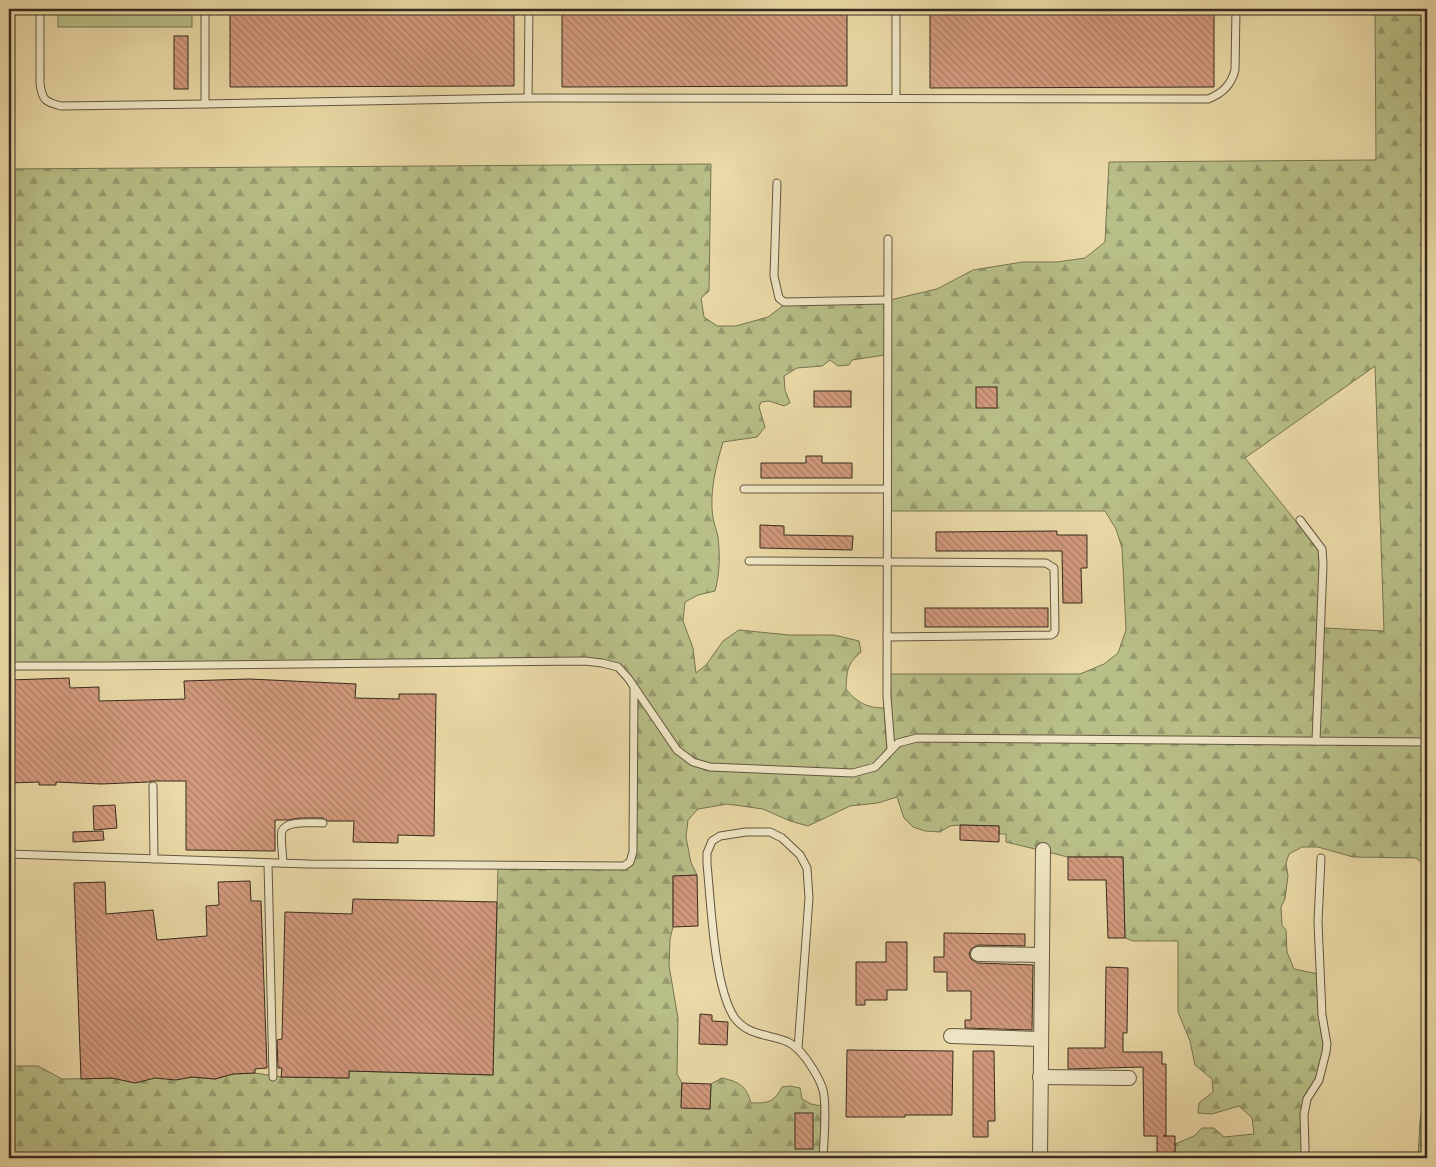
<svg xmlns="http://www.w3.org/2000/svg" width="1436" height="1167" font-family="'Old Standard TT',serif">
	<style>
		.grass { fill: #b8bf87; stroke: #777452 }
		.forest { fill: url(#forest-firs); stroke: #777452 }
		.building { fill: url(#building-back-hatch); stroke: #362a1d }
		.lines { fill: none; stroke-linecap: round; stroke-linejoin: round }
		.service-casing { stroke: #635640; stroke-width: 9 }
		.minor-casing { stroke: #635640; stroke-width: 16 }
		.service { stroke: #f1e7c6; stroke-width: 7 }
		.minor { stroke: #f1e7c6; stroke-width: 14 }
	</style>
	<defs>
		<pattern id="forest-firs" width="22" height="20" patternUnits="userSpaceOnUse" patternTransform="scale(1.25)"><rect width="22" height="20" fill="#b8bf87"/><path d="M5 1l3.5 6h-7zM16 11l3.5 6h-7z" fill="#969b6e"/></pattern>
		<pattern id="building-back-hatch" width="6" height="6" patternUnits="userSpaceOnUse" patternTransform="scale(1.25)"><rect width="6" height="6" fill="#d39a7d"/><path d="M-1 5l2 2M0 0l6 6M5-1l2 2" fill="none" stroke="#ac7e66"/></pattern>
	</defs>
	<rect width="100%" height="100%" fill="#eadaa7"/>
	<filter id="stains"><feTurbulence type="fractalNoise" baseFrequency=".004" numOctaves="4"/><feColorMatrix values="0 0 0 0 .2 0 0 0 0 .09 0 0 0 0 .02 0 0 0 .5 -.17"/></filter>
	<radialGradient id="worn" r=".72"><stop offset=".6" stop-color="#630" stop-opacity="0"/><stop offset="1" stop-color="#630" stop-opacity=".3"/></radialGradient>
	<rect class="grass" x="58" y="9" width="134" height="18"/>
	<g class="forest">
		<polygon points="1375,9 1427,9 1427,739 1319,739 1324,628 1384,631 1375,366 1245,458 1319,550 1320,563 1313,739 917,736 904,737 893,744 890,674 1080,674 1104,664 1118,653 1126,630 1122,548 1116,529 1105,511 890,511 890,300 937,289 973,270 1023,262 1057,262 1085,258 1105,242 1109,162 1376,160"/>
		<path d="M711,164L709,291L701,298L704,317L717,326H736L768,317L784,305L885,303V355L852,360L849,365L838,366L830,360L822,366L797,368L784,376L785,390L790,403L784,406L769,401L761,402L759,407L765,427L757,437L723,442C716,466 709,493 713,518C714,524 717,531 718,537C720,555 720,573 715,591L698,595L685,602L683,621L693,648L696,673L706,665L723,641L739,630L789,635H834L859,641L861,652C847,664 847,670 846,689C856,702 867,708 884,708L887,748L874,764L853,770L711,765L695,759L679,748L630,676L600,660L109,664L9,663V169Z"/>
		<path d="M637,696L692,764L854,776L876,769L899,745L917,741L1427,744V866L1416,858L1353,857L1318,847H1302L1289,854L1286,863L1288,876L1285,899L1281,907L1282,925L1286,930L1287,952L1294,969L1318,974L1324,1043V1051L1316,1079L1305,1097L1301,1158H1175V1144L1194,1136L1202,1128H1214L1224,1137L1254,1134L1252,1118L1239,1106L1212,1114L1198,1113L1199,1103L1213,1092L1212,1079L1195,1065L1190,1041L1178,1012V941H1133L1125,938L1123,857H1068L1006,842V834H999V826L960,825L950,826L940,832L925,831L913,827L904,818L897,797L878,803L850,806L808,826L790,821L763,809L727,804L698,809L688,820L686,837L691,863L697,875L673,876V927L670,939L669,966L678,1018L677,1074L682,1083L681,1107L710,1109L711,1084L722,1078C740,1082 746,1086 751,1103C767,1103 774,1103 782,1087L790,1086L800,1088L802,1099L811,1104L821,1106L820,1158H9V1066H38L62,1079L192,1077L215,1079L233,1074L255,1073L281,1077L349,1078V1071L493,1075L498,868L633,864Z"/>
		<polygon points="1427,1090 1427,1158 1418,1158 1420,1121"/>
	</g>
	<g class="building">
		<polygon points="230,9 514,9 514,86 230,87"/>
		<polygon points="562,9 847,9 847,86 562,87"/>
		<polygon points="930,9 1214,9 1214,87 930,88"/>
		<rect x="174" y="36" width="14" height="53"/>
		<rect x="976" y="387" width="21" height="21"/>
		<rect x="814" y="391" width="37" height="16"/>
		<polygon points="806,456 822,456 822,463 852,463 852,478 761,478 761,463 806,463"/>
		<polygon points="760,525 784,526 784,535 853,536 852,550 760,548"/>
		<polygon points="1057,531 1057,535 1087,535 1087,568 1081,568 1082,603 1063,603 1062,551 936,551 936,532"/>
		<rect x="925" y="608" width="123" height="19"/>
		<polygon points="69,678 70,688 99,687 99,701 185,699 184,681 249,679 356,684 355,698 399,699 399,694 436,694 434,836 398,835 398,843 353,842 354,821 328,821 323,818 300,818 288,820 275,820 275,851 186,850 186,781 152,781 149,782 101,784 56,782 56,785 39,785 39,782 9,783 9,680"/>
		<polygon points="115,805 117,828 94,830 93,806"/>
		<polygon points="960,825 999,826 999,842 960,840"/>
		<polygon points="103,831 104,840 73,842 73,832"/>
		<polygon points="1068,857 1123,857 1125,938 1108,938 1106,880 1068,880"/>
		<polygon points="697,875 698,926 673,927 673,876"/>
		<polygon points="250,881 251,901 261,901 267,1068 255,1069 255,1073 233,1074 215,1079 192,1077 176,1080 155,1078 135,1083 112,1078 81,1079 74,883 105,882 106,914 153,910 157,940 207,936 206,906 219,905 218,882"/>
		<polygon points="353,899 497,902 493,1075 349,1071 349,1078 281,1077 282,1068 278,1068 277,1040 282,1039 285,912 352,914"/>
		<polygon points="944,933 1025,934 1025,946 978,945 971,949 969,954 971,959 977,963 1033,965 1032,1030 965,1028 965,1020 971,1020 971,991 947,991 947,972 934,972 934,957 944,957"/>
		<polygon points="886,942 907,942 907,990 887,990 887,1000 865,1000 865,1005 856,1005 856,962 886,962"/>
		<polygon points="1106,967 1128,968 1127,1033 1123,1033 1123,1052 1162,1052 1162,1064 1166,1064 1166,1136 1163,1136 1175,1136 1175,1158 1157,1158 1157,1136 1144,1136 1143,1067 1068,1069 1068,1048 1105,1048"/>
		<polygon points="700,1014 712,1015 712,1021 728,1022 727,1045 699,1044"/>
		<polygon points="847,1050 953,1051 952,1115 905,1115 905,1117 846,1117"/>
		<polygon points="973,1051 994,1051 995,1121 988,1121 988,1137 973,1137"/>
		<polygon points="682,1083 711,1084 710,1109 681,1108"/>
		<rect x="795" y="1113" width="18" height="36"/>
	</g>
	<g class="lines">
		<defs>
			<g id="service">
				<path d="M40,9V83C42,100 45,102 61,106L205,104"/>
				<path d="M205,9V104L528,98L1208,99C1223,93 1231,85 1235,70L1236,9"/>
				<polyline points="528,98 529,9"/>
				<polyline points="896,98 896,9"/>
				<polyline points="777,183 774,276 779,298 784,302 887,300"/>
				<polyline points="888,239 887,696 891,749"/>
				<polyline points="744,489 887,489"/>
				<polyline points="1300,520 1322,549 1323,564 1316,741"/>
				<polyline points="749,561 1046,563 1054,568 1055,630 1054,633 1051,635 887,637"/>
				<polyline points="9,666 110,666 585,661 602,663 618,667 628,678 677,750 693,762 710,767 853,773 875,767 898,743 917,738 1427,742"/>
				<polyline points="153,786 154,859"/>
				<polyline points="9,854 309,864 624,866 630,862 633,852 634,688"/>
				<polyline points="268,863 273,1077"/>
				<path d="M283,863C283,855 280,838 282,831C286,820 313,823 323,823"/>
				<path d="M798,1049L809,898L807,868L800,855L782,838L770,832H746L720,836L712,841L707,853V864C711,903 714,986 734,1017C747,1036 769,1034 788,1042C796,1046 802,1053 807,1060C814,1070 820,1079 823,1090C827,1105 824,1141 823,1158"/>
				<polyline points="1304,1158 1305,1149 1304,1115 1307,1099 1319,1080 1326,1052 1327,1044 1322,1015 1318,922 1321,858"/>
			</g>
			<g id="minor">
				<polyline points="978,954 1042,955"/>
				<polyline points="951,1036 1041,1039"/>
				<polyline points="1040,1077 1129,1078"/>
				<polyline points="1040,1158 1043,850"/>
			</g>
		</defs>
		<use href="#service" class="service-casing"/>
		<use href="#minor" class="minor-casing"/>
		<use href="#service" class="service"/>
		<use href="#minor" class="minor"/>
	</g>
	<rect width="1436" height="1167" fill="none" stroke="#eadaa7" stroke-width="30"/>
	<rect x="10" y="10" width="1416" height="1147" fill="none" stroke="#362a1d" stroke-width="2.5"/>
	<rect x="15" y="15" width="1406" height="1137" fill="none" stroke="#362a1d"/>
	<rect width="100%" height="100%" filter="url(#stains)"/>
	<rect width="100%" height="100%" fill="url(#worn)"/>
</svg>
